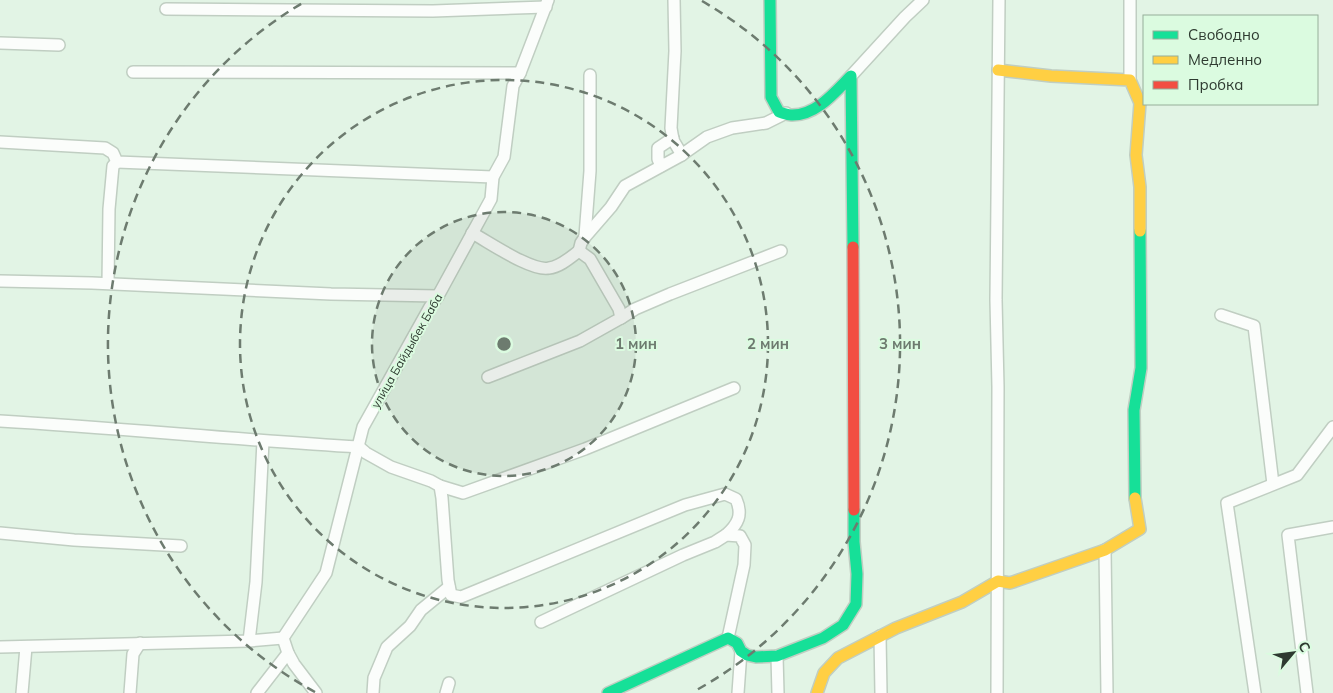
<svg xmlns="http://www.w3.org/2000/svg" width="1333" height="693" font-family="Mulish,sans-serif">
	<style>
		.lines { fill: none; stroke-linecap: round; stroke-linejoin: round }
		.street-casing { stroke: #c0cec2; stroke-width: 14 }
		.fast-casing { stroke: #c0cec2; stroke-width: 14 }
		.slow-casing { stroke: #c0cec2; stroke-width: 14 }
		.jam-casing { stroke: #c0cec2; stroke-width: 14 }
		.street { stroke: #fbfdfb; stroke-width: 11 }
		.fast { stroke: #16e098; stroke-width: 11 }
		.slow { stroke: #ffcf43; stroke-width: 11 }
		.jam { stroke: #f24e42; stroke-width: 11 }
		.ring { fill: none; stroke: #6d7b6f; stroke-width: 2.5; stroke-dasharray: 9 6 }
		.labels { text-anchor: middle; stroke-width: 4; stroke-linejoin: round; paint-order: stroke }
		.street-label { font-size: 12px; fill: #2e3a30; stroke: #dbfbe0 }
		.centre { fill: #6d7b6f; stroke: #dbfbe0; stroke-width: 2.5 }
		.ring-label { font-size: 15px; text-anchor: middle; font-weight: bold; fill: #6d7b6f; stroke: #dbfbe0; stroke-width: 4; stroke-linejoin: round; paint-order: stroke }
	</style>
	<rect width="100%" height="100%" fill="#e2f4e5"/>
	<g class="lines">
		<defs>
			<g id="street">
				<polyline points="674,0 675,51 671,128 673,140 682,155"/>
				<polyline points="166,9 433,11 546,7"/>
				<polyline points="0,43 59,45"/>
				<polyline points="133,72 520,73"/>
				<polyline points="851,76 905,17 923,0"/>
				<polyline points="1130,80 1130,0"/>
				<polyline points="0,142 105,148 113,153 117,162 493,177"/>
				<polyline points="661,166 658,159 658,148 673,138"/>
				<path d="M472,233C489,242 532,272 549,268C560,267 571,257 579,251L590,259L619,309L621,318L580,341L488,377"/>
				<polyline points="585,236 590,171 590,75"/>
				<polyline points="579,251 581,243 585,237 611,207 625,186 680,156 707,137 732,128 766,123 786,113"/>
				<polyline points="0,281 92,283 331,294 438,296"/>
				<polyline points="108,283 109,209 113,166 117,162"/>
				<polyline points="1221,315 1254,326 1273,484"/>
				<polyline points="621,318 635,309 670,294 781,251"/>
				<path d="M0,421C120,428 239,440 359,447L366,453L391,467L431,481L440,486L442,498L448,580L451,595L461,597L685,505L725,494L736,499C743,515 738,524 726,535"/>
				<polyline points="440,486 463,493 585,449 734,388"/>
				<polyline points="0,533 74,540 181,546"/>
				<polyline points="1105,550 1107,693"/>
				<polyline points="541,622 683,555 715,542 726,535 740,536 745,545 744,565 728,638"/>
				<polyline points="880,636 881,693"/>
				<polyline points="249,641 256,582 263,441"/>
				<polyline points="0,647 249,641 283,638"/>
				<polyline points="288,653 294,664 316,693"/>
				<polyline points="777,656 778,693"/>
				<polyline points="22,693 26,647"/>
				<polyline points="130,693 133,654 140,643"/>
				<polyline points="257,693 288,653 283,638 326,573 363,427 430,307 438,296 491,199 493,177 504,157 513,86 520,73 548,0"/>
				<polyline points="373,693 374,678 387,647 410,626 421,610 449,587"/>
				<polyline points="446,693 449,683"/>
				<polyline points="738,693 741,651"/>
				<polyline points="997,693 998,387 996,300 999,0"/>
				<polyline points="1255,693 1227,503 1297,475 1333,427"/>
				<polyline points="1307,693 1288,535 1333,527"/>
			</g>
			<g id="fast">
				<path d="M770,0L771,97L779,112C783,113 787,115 791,115C816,116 835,92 851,76L853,247"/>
				<polyline points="1135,498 1134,410 1141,368 1140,231"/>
				<polyline points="608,693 728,638 737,643 741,651 747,655 756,657 777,656 823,638 843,625 856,604 857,574 854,542 854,510"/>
			</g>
			<g id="slow">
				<polyline points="998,70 1051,76 1130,80 1140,103 1136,155 1140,187 1140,231"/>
				<polyline points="817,693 824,673 838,658 896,628 962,602 998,581 1010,583 1105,550 1140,529 1135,498"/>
			</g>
			<polyline id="jam" points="853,247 854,510"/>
		</defs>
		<use href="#street" class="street-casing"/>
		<use href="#fast" class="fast-casing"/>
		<use href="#slow" class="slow-casing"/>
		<use href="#jam" class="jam-casing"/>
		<use href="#street" class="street"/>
		<use href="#fast" class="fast"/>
		<use href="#slow" class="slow"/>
		<use href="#jam" class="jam"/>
	</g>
	<circle cx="504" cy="344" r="132" fill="#6d7b6f" fill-opacity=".12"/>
	<g class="ring">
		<circle cx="504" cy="344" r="132"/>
		<circle cx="504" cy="344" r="264"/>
		<path d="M315 692A396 396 0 0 1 306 1M702 1A396 396 0 0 1 693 692"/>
	</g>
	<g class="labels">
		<g class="street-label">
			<text transform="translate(407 351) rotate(-60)" y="4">улица Байдыбек Баба</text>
		</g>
	</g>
	<circle cx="504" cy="344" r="8" class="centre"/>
	<g class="ring-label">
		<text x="636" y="349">1 мин</text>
		<text x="768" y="349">2 мин</text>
		<text x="900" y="349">3 мин</text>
	</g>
	<rect x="1143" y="15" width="175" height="90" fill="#dbfbe0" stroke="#96ae9a"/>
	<rect x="1153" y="31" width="25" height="8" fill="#16e098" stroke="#96ae9a"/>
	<text x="1188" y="40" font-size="15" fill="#2e3a30">Свободно</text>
	<rect x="1153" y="56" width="25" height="8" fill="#ffcf43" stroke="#96ae9a"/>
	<text x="1188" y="65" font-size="15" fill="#2e3a30">Медленно</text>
	<rect x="1153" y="81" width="25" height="8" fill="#f24e42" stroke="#96ae9a"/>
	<text x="1188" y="90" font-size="15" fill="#2e3a30">Пробка</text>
	<g transform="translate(1293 653) rotate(61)" stroke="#dbfbe0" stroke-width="4" paint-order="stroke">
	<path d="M0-4L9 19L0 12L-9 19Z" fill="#2e3a30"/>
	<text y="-8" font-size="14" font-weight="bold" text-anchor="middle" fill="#2e3a30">С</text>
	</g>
</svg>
